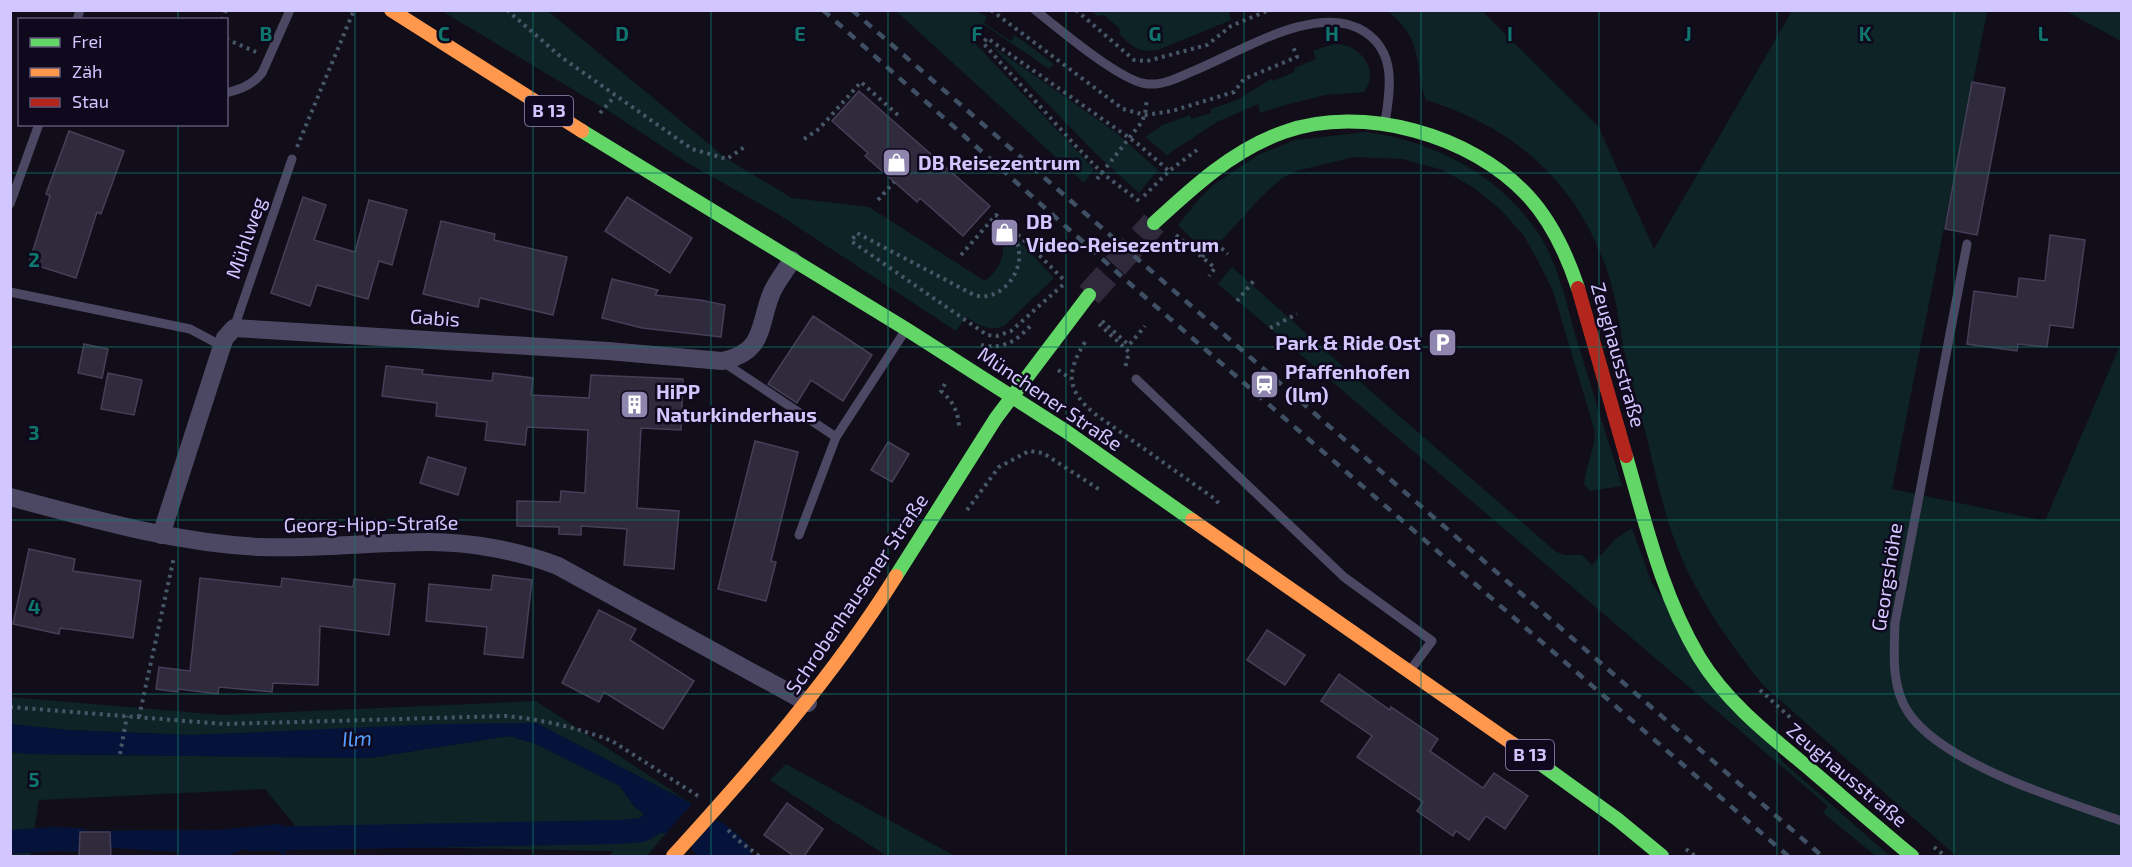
<svg xmlns="http://www.w3.org/2000/svg" width="2132" height="867" font-family="'Exo 2',sans-serif">
	<style>
		.green { fill: #0d2326 }
		.water { fill: #05133a }
		.lines { fill: none; stroke-linecap: round; stroke-linejoin: round }
		.canal { stroke: #05133a; stroke-width: 24 }
		.river { stroke: #05133a; stroke-width: 42 }
		.building { fill: #2f2b3d; stroke: #463f58; stroke-width: 1.5 }
		.secondary-tunnel { stroke: #2e2a3c; stroke-width: 26; stroke-dasharray: 26 13; stroke-linecap: butt }
		.path { stroke: #485768; stroke-width: 4; stroke-dasharray: 3 4.5; stroke-linecap: butt }
		.lane { stroke: #4c4863; stroke-width: 9 }
		.street { stroke: #4c4863; stroke-width: 18 }
		.fast { stroke: #63d668; stroke-width: 14 }
		.slow { stroke: #ff974d; stroke-width: 14 }
		.jam { stroke: #b3261e; stroke-width: 14 }
		.rail { stroke: #3f4f64; stroke-width: 4.5; stroke-dasharray: 9 8; stroke-linecap: butt }
		.grid { fill: none; stroke: #0f766e; stroke-width: 1.5; stroke-opacity: 0.55 }
		.labels { text-anchor: middle; stroke-width: 5; stroke-linejoin: round; paint-order: stroke }
		.shield { fill: #0f091e; stroke: #988dbc; stroke-width: 1.5 }
		.shield-label { font-size: 18px; font-weight: bold; fill: #d2c6ff }
		.poi-label { font-size: 20px; font-weight: bold; fill: #d2c6ff; stroke: #0f091e; text-anchor: start }
		.street-label { font-size: 20px; fill: #d2c6ff; stroke: #0f091e }
		.water-label { font-size: 21px; font-style: italic; fill: #549fff; stroke: #0f091e }
		.grid-label { font-size: 20px; text-anchor: middle; font-weight: bold; fill: #0f766e; stroke: #0f091e; stroke-width: 5; stroke-linejoin: round; paint-order: stroke }
	</style>
	<rect width="100%" height="100%" fill="#110e19"/>
	<g class="green">
		<path d="M1984,10L1987,12L1892,489L2045,521L2121,343V856H1956L1763,685C1723,635 1687,583 1668,521C1660,495 1654,468 1648,442C1640,411 1631,381 1624,350C1619,323 1616,296 1607,270C1576,181 1514,127 1426,100C1413,61 1425,42 1388,11H1482L1598,126L1654,249L1792,11Z"/>
		<path d="M442,11H548L727,159L792,198L869,207L985,281C998,271 1005,258 1003,241L1016,237L1054,278L1004,326C988,332 979,325 966,317L956,331L778,214L686,162L607,110Z"/>
		<polygon points="896,11 977,11 987,17 984,23 1011,41 1015,35 1054,64 1049,69 983,24 972,40 1094,169 1084,183"/>
		<path d="M1091,11H1229L1231,20L1158,50C1138,53 1133,47 1119,34L1120,29L1104,15L1097,16Z"/>
		<polygon points="2066,11 2121,11 2121,41"/>
		<path d="M1334,44C1359,43 1381,70 1364,92L1325,95L1285,105L1260,113L1258,104L1217,122L1171,152L1168,156L1145,137L1162,125L1190,115L1191,119L1211,113V109L1237,100L1271,79L1273,81L1295,72L1294,68L1316,59L1313,51Z"/>
		<polygon points="991,45 1114,131 1158,170 1139,193 1095,153"/>
		<path d="M1366,132C1435,141 1502,176 1540,236C1560,267 1568,312 1579,347C1593,393 1608,440 1622,486L1590,491L1584,484C1586,466 1594,451 1595,432L1553,291L1538,261L1524,236L1501,210L1474,188L1443,170L1402,159L1354,157L1296,171L1281,179L1261,197L1223,239L1202,249L1178,225L1200,198L1213,185L1258,155L1295,140Z"/>
		<polygon points="1232,267 1375,395 1555,551 1564,555 1582,555 1592,565 1615,539 1632,528 1652,584 1784,763 1890,856 1876,856 1823,813 1828,806 1218,284"/>
		<polygon points="10,697 222,715 536,701 692,804 536,723 192,735 67,730 11,724"/>
		<polygon points="509,736 536,744 620,786 634,806 644,814 639,823 645,835 654,832 666,833 647,856 609,856 613,851 311,845 265,789 39,800 30,856 11,856 11,752 27,754 370,758"/>
		<polygon points="786,764 931,843 955,856 887,856 770,780"/>
	</g>
	<g class="water">
		<path d="M536,723L692,804L666,833C652,833 631,841 619,832C624,824 629,822 639,822L644,814L634,806L620,786L536,744L509,736L370,758L27,754L11,752V724L67,730L192,735L440,724Z"/>
		<polygon points="281,824 286,856 272,848 246,849 226,856 179,856 179,852 111,848 110,832 80,832 79,847 53,847 54,831 216,830"/>
	</g>
	<g class="lines">
		<g class="canal">
			<polyline points="252,839 619,832 642,830 649,826"/>
			<polyline points="10,842 54,839 80,840"/>
		</g>
		<polyline class="river" points="712,841 730,856"/>
	</g>
	<g class="building">
		<polygon points="1972,82 2005,88 1977,235 1945,229"/>
		<polygon points="859,91 990,206 963,236 920,198 917,202 865,156 868,153 832,121"/>
		<polygon points="69,131 124,151 101,214 97,212 76,278 29,263 50,196 46,194"/>
		<polygon points="303,197 326,205 314,240 355,252 369,200 407,210 392,265 379,261 368,299 317,285 310,306 271,293"/>
		<polygon points="627,197 692,238 670,273 605,231"/>
		<polygon points="441,221 495,234 494,240 567,257 553,315 480,298 478,307 423,294"/>
		<polygon points="2050,235 2085,240 2073,328 2050,325 2047,347 2018,344 2017,351 1967,344 1974,291 2017,297 2019,278 2045,281"/>
		<polygon points="612,279 658,290 655,295 700,300 725,305 721,337 642,328 602,318"/>
		<polygon points="813,316 872,355 843,401 811,380 797,403 768,384"/>
		<polygon points="84,344 108,349 102,378 78,373"/>
		<polygon points="386,366 423,370 422,374 492,381 493,373 533,378 531,395 589,398 591,375 683,379 681,430 641,428 637,508 679,511 674,569 624,565 627,529 581,526 581,535 559,534 559,527 517,526 517,501 560,502 561,491 585,493 588,430 527,427 525,445 485,440 487,422 436,416 437,403 382,396"/>
		<polygon points="108,373 142,380 134,415 101,409"/>
		<polygon points="755,441 798,452 771,561 776,562 766,601 718,589"/>
		<polygon points="888,442 909,454 892,482 871,470"/>
		<polygon points="428,457 466,468 458,495 420,483"/>
		<polygon points="29,549 75,559 73,571 141,581 133,638 60,628 59,634 13,624"/>
		<polygon points="493,575 532,580 523,658 484,654 487,627 426,621 429,584 491,590"/>
		<polygon points="200,578 281,587 282,578 353,587 354,579 395,584 389,635 320,626 318,685 273,683 272,692 219,687 218,694 178,689 178,692 156,689 159,667 190,671"/>
		<polygon points="599,610 636,629 630,640 694,681 663,729 604,692 599,702 562,683"/>
		<polygon points="1267,630 1305,655 1285,685 1247,660"/>
		<polygon points="1339,674 1390,710 1391,707 1438,739 1430,751 1483,788 1494,773 1528,796 1505,829 1486,816 1469,840 1456,831 1453,836 1417,811 1423,802 1357,757 1372,736 1321,701"/>
		<polygon points="787,803 823,829 804,856 794,856 764,835"/>
		<polygon points="80,832 110,832 111,856 79,856"/>
	</g>
	<g class="lines">
		<polyline class="secondary-tunnel" points="1089,295 1154,223"/>
		<g class="path">
			<polyline points="507,10 561,57 692,149 727,159 746,146"/>
			<polyline points="991,10 1123,109 1145,115 1172,111 1234,92 1244,79 1297,57 1292,44"/>
			<polyline points="1076,10 1134,60 1147,61 1207,45 1231,26 1269,10"/>
			<polyline points="222,20 226,10"/>
			<polyline points="226,39 256,52"/>
			<polyline points="600,113 615,96"/>
			<polyline points="804,139 819,129 861,82 899,116"/>
			<polyline points="297,147 354,10"/>
			<polyline points="1097,179 1141,123 1145,115 1147,98"/>
			<polyline points="1144,196 1169,171 1197,150"/>
			<polyline points="878,200 894,182"/>
			<polyline points="1139,201 1102,173 1074,144 983,43 987,38 1138,144 1169,171"/>
			<path d="M1016,230L1014,232C1017,241 1020,251 1019,261C1016,281 996,302 974,295L857,233L851,241L987,335L997,336L1011,331L1065,283"/>
			<polyline points="1176,235 1215,268 1209,276"/>
			<polyline points="961,255 996,215 1028,244 1066,282"/>
			<polyline points="1202,257 1206,252 1221,248 1228,254"/>
			<polyline points="1237,301 1256,278"/>
			<polyline points="1102,321 1129,345 1145,326"/>
			<polyline points="1099,324 1129,352 1125,368"/>
			<polyline points="1270,328 1297,314"/>
			<path d="M1085,342C1066,373 1066,390 1095,414L1215,499L1220,505"/>
			<path d="M981,345C1003,350 1017,341 1032,324"/>
			<polyline points="1058,370 1071,379"/>
			<path d="M945,384L941,391C953,401 959,413 959,429"/>
			<polyline points="967,510 999,467 1029,451 1043,453 1100,490"/>
			<polyline points="1760,690 1793,720"/>
			<path d="M10,707L224,724L505,716C541,719 578,728 612,741L698,796"/>
			<polyline points="139,717 174,557"/>
			<polyline points="120,754 127,716"/>
			<polyline points="728,830 738,840 759,856"/>
			<polyline points="1934,847 1945,856"/>
			<polyline points="1686,849 1695,856"/>
		</g>
		<g class="lane">
			<path d="M1035,10C1058,28 1122,83 1148,84C1163,85 1178,78 1191,72C1237,54 1319,0 1365,32C1397,53 1390,90 1385,123"/>
			<polyline points="77,20 80,10"/>
			<path d="M226,93C241,89 252,85 262,73L290,10"/>
			<polyline points="10,204 39,124"/>
			<path d="M1967,244L1895,623C1894,652 1891,687 1908,712C1942,764 2064,801 2122,821"/>
			<polyline points="10,292 190,329 222,346"/>
			<polyline points="234,328 292,159"/>
			<polyline points="723,362 836,437"/>
			<polyline points="1136,379 1344,577 1432,641 1412,668"/>
			<polyline points="799,535 836,437 905,331"/>
		</g>
		<g class="street">
			<path d="M10,497C93,519 175,543 260,547C317,549 373,542 429,542C472,542 519,551 558,566L808,703"/>
			<path d="M161,535L222,346L225,338L234,328L608,351L722,361C766,352 758,325 772,292C777,281 786,270 792,260"/>
		</g>
		<g class="fast">
			<polyline points="582,131 906,329 1067,432 1192,520"/>
			<path d="M1154,223C1193,187 1233,150 1284,132C1363,104 1472,135 1528,196C1552,222 1567,255 1578,288"/>
			<path d="M1626,456C1646,525 1662,595 1699,657C1727,703 1770,736 1811,770C1845,799 1878,828 1912,856"/>
			<polyline points="896,576 996,418 1089,295"/>
			<polyline points="1513,744 1617,819 1662,856"/>
		</g>
		<g class="slow">
			<polyline points="391,10 582,131"/>
			<polyline points="1192,520 1513,744"/>
			<path d="M673,856C754,767 832,678 896,576"/>
		</g>
		<polyline class="jam" points="1578,288 1626,456"/>
		<g class="rail">
			<polyline points="823,10 1137,290 1788,856"/>
			<polyline points="852,10 1822,856"/>
		</g>
	</g>
	<path class="grid" d="M178,10V20M355,10V856M533,10V856M711,10V856M888,10V856M1066,10V856M1244,10V856M1421,10V856M1599,10V856M1777,10V856M1954,10V856M178,124V856M10,173H2122M10,347H2122M10,520H2122M10,694H2122"/>
	<defs>
		<symbol id="shop-square" viewBox="-11 -11 22 22"><rect x="-9" y="-9" width="18" height="18" rx="4" fill="#8e86ae" stroke="#0f091e"/><path d="M-5-2.5h2.3a2.7 3.5 0 0 1 5.4 0H5L5.5 6h-11ZM-1.5-2.5h3a1.5 2.3 0 0 0-3 0Z" fill="#fff"/></symbol>
		<symbol id="parking-square" viewBox="-11 -11 22 22"><rect x="-9" y="-9" width="18" height="18" rx="4" fill="#8e86ae" stroke="#0f091e"/><path d="M-3.5-5.5H1a3.5 3.5 0 0 1 0 7H-1V5.5H-3.5ZM-1-3.4V-.6H.8a1.4 1.4 0 0 0 0-2.8Z" fill="#fff"/></symbol>
		<symbol id="station-square" viewBox="-11 -11 22 22"><rect x="-9" y="-9" width="18" height="18" rx="4" fill="#8e86ae" stroke="#0f091e"/><path d="M-3-6H3Q5-6 5-4V2Q5 4 3 4L4.5 6H3L1.5 4h-3L-3 6H-4.5L-3 4Q-5 4-5 2V-4Q-5-6-3-6ZM-3.5-4v3h7v-3ZM-3.5 1v1.5H-2V1ZM2 1v1.5H3.5V1Z" fill="#fff"/></symbol>
		<symbol id="building-square" viewBox="-11 -11 22 22"><rect x="-9" y="-9" width="18" height="18" rx="4" fill="#8e86ae" stroke="#0f091e"/><path d="M-4-6H4V6H1V3H-1V6H-4ZM-2.5-4.3h1.7v1.8h-1.7ZM.8-4.3h1.7v1.8H.8ZM-2.5-1h1.7V.8h-1.7ZM.8-1h1.7V.8H.8Z" fill="#fff"/></symbol>
	</defs>
	<g fill-rule="evenodd">
		<use href="#shop-square" x="880" y="146" width="33" height="33"/>
		<use href="#shop-square" x="988" y="216" width="33" height="33"/>
		<use href="#parking-square" x="1426" y="326" width="33" height="33"/>
		<use href="#station-square" x="1248" y="368" width="33" height="33"/>
		<use href="#building-square" x="618" y="388" width="33" height="33"/>
	</g>
	<g class="labels">
		<g class="shield">
			<rect x="525" y="96" width="48" height="30" rx="4.5"/>
			<rect x="1506" y="740" width="48" height="30" rx="4.5"/>
		</g>
		<g class="shield-label">
			<text x="549" y="117">B 13</text>
			<text x="1530" y="761">B 13</text>
		</g>
		<g class="poi-label">
			<text x="918" y="170">DB Reisezentrum</text>
			<text x="1026" y="229">DB<tspan x="1026" dy="23">Video-Reisezentrum</tspan></text>
			<text x="1421" y="350" text-anchor="end">Park &amp; Ride Ost</text>
			<text x="1285" y="379">Pfaffenhofen<tspan x="1285" dy="23">(Ilm)</tspan></text>
			<text x="656" y="399">HiPP<tspan x="656" dy="23">Naturkinderhaus</tspan></text>
		</g>
		<g class="street-label">
			<text transform="translate(246 238) rotate(-71)" y="7">Mühlweg</text>
			<text transform="translate(435 318) rotate(4)" y="7">Gabis</text>
			<text transform="translate(1618 355) rotate(74)" y="7">Zeughausstraße</text>
			<text transform="translate(1050 399) rotate(34)" y="7">Münchener Straße</text>
			<text transform="translate(371 524) rotate(-1)" y="7">Georg-Hipp-Straße</text>
			<text transform="translate(1887 577) rotate(-81)" y="7">Georgshöhe</text>
			<text transform="translate(857 594) rotate(-56)" y="7">Schrobenhausener Straße</text>
			<text transform="translate(1847 775) rotate(40)" y="7">Zeughausstraße</text>
		</g>
		<g class="water-label">
			<text transform="translate(357 739) rotate(-3)" y="7">Ilm</text>
		</g>
	</g>
	<g class="grid-label">
		<text x="266" y="41">B</text>
		<text x="444" y="41">C</text>
		<text x="622" y="41">D</text>
		<text x="800" y="41">E</text>
		<text x="977" y="41">F</text>
		<text x="1155" y="41">G</text>
		<text x="1332" y="41">H</text>
		<text x="1510" y="41">I</text>
		<text x="1688" y="41">J</text>
		<text x="1865" y="41">K</text>
		<text x="2043" y="41">L</text>
		<text x="34" y="267">2</text>
		<text x="34" y="440">3</text>
		<text x="34" y="614">4</text>
		<text x="34" y="787">5</text>
	</g>
	<rect width="2132" height="867" fill="none" stroke="#d2c6ff" stroke-width="24"/>
	<rect x="18" y="18" width="210" height="108" fill="#0f091e" stroke="#5d5578" stroke-width="1.5"/>
	<rect x="30" y="38" width="30" height="9" fill="#63d668" stroke="#5d5578" stroke-width="1.5"/>
	<text x="72" y="48" font-size="18" fill="#d2c6ff">Frei</text>
	<rect x="30" y="68" width="30" height="9" fill="#ff974d" stroke="#5d5578" stroke-width="1.5"/>
	<text x="72" y="78" font-size="18" fill="#d2c6ff">Zäh</text>
	<rect x="30" y="98" width="30" height="9" fill="#b3261e" stroke="#5d5578" stroke-width="1.5"/>
	<text x="72" y="108" font-size="18" fill="#d2c6ff">Stau</text>
</svg>
